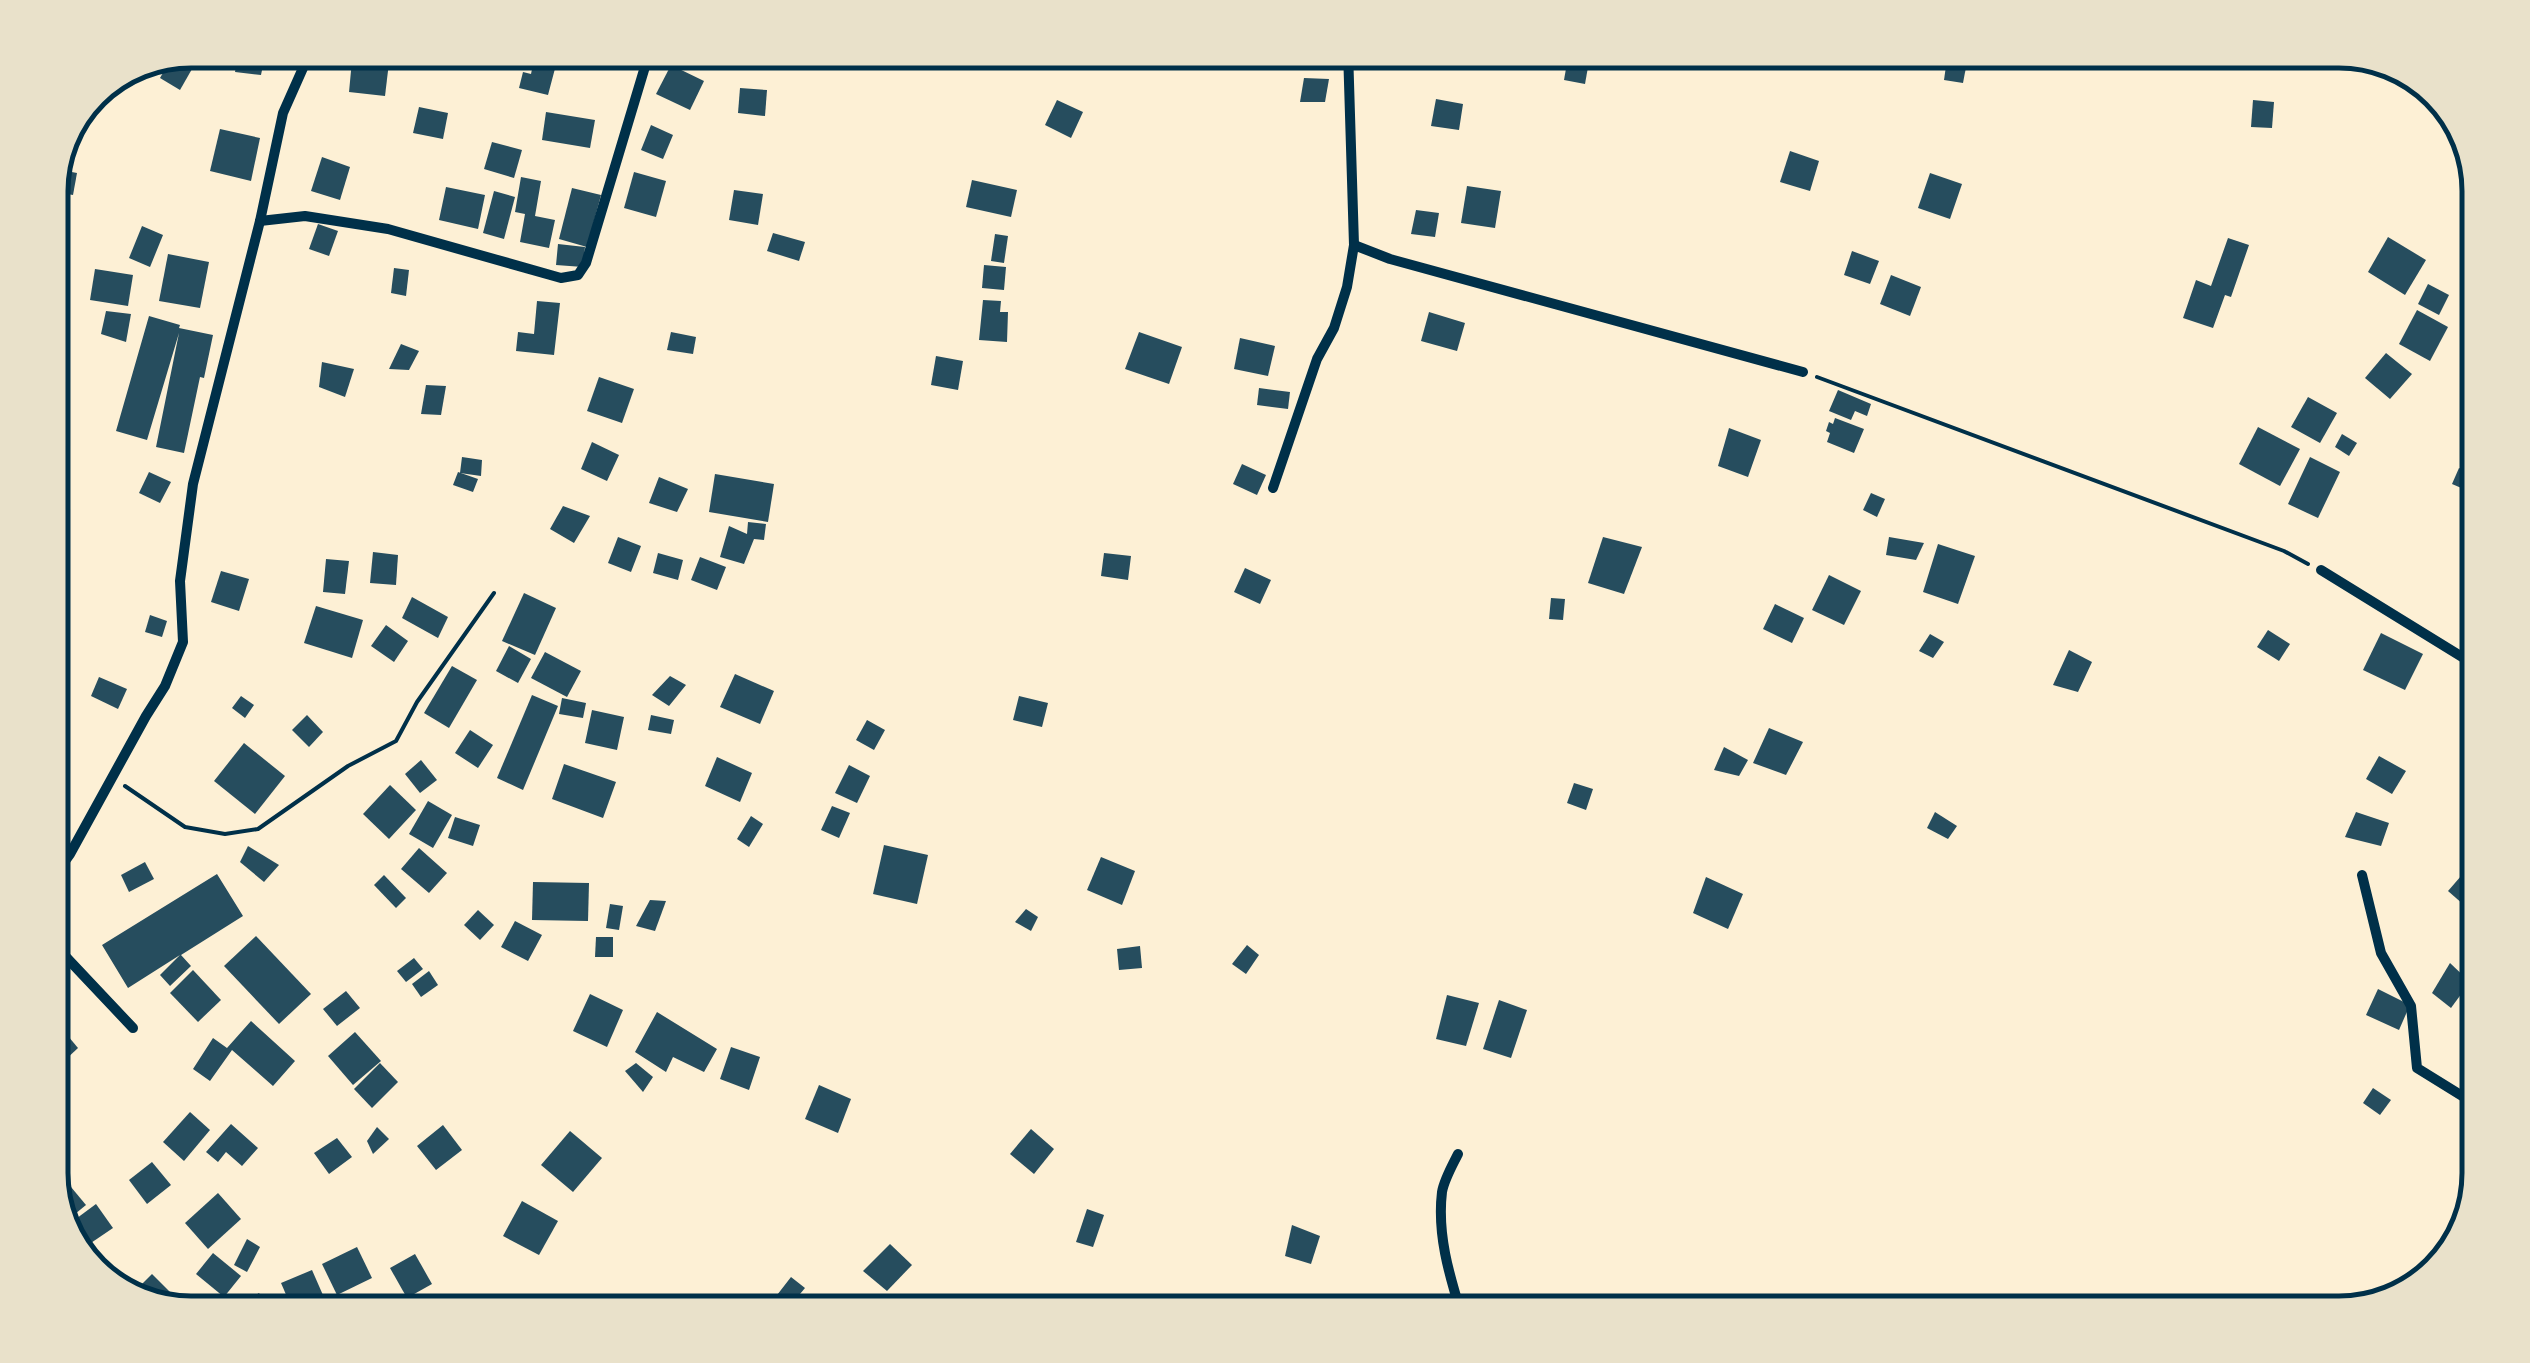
<svg xmlns="http://www.w3.org/2000/svg" width="2530" height="1363" font-family="Manrope,sans-serif">
	<style>
		.building { fill: #264d5e }
		.lines { fill: none; stroke-linecap: round; stroke-linejoin: round }
		.path { stroke: #003049; stroke-width: 4 }
		.minor { stroke: #003049; stroke-width: 10 }
		.rim { fill: none; stroke: #003049; stroke-width: 5 }
	</style>
	<rect width="100%" height="100%" fill="#fdf0d5"/>
	<g class="building">
		<polygon points="353,50 390,54 385,96 349,92"/>
		<polygon points="444,50 472,50 467,68 440,60"/>
		<polygon points="535,55 557,61 548,95 519,88 523,72 531,74"/>
		<polygon points="172,57 192,69 180,90 160,78"/>
		<polygon points="238,57 264,60 261,75 235,72"/>
		<polygon points="1947,59 1967,62 1963,83 1944,80"/>
		<polygon points="1567,63 1588,67 1585,84 1564,80"/>
		<polygon points="671,65 704,81 690,110 656,94"/>
		<polygon points="1304,78 1329,79 1325,102 1300,102"/>
		<polygon points="740,88 767,90 765,116 738,113"/>
		<polygon points="1436,99 1463,104 1459,130 1431,126"/>
		<polygon points="1057,100 1083,112 1071,138 1045,125"/>
		<polygon points="2253,100 2274,102 2272,128 2251,127"/>
		<polygon points="419,107 448,113 443,139 413,133"/>
		<polygon points="546,112 595,120 590,148 542,140"/>
		<polygon points="651,125 673,135 663,159 641,150"/>
		<polygon points="220,129 260,138 251,181 210,171"/>
		<polygon points="492,142 522,150 514,178 484,169"/>
		<polygon points="1790,151 1819,161 1810,191 1780,182"/>
		<polygon points="322,157 350,167 340,200 311,191"/>
		<polygon points="56,169 77,173 73,195 50,191"/>
		<polygon points="634,172 666,181 656,217 624,208"/>
		<polygon points="1930,173 1962,184 1950,219 1918,208"/>
		<polygon points="521,177 541,181 535,216 555,220 549,248 520,242 525,214 515,212"/>
		<polygon points="972,180 1017,190 1011,217 966,207"/>
		<polygon points="1467,186 1501,191 1495,228 1461,223"/>
		<polygon points="446,187 485,195 478,229 439,220"/>
		<polygon points="572,188 601,195 587,247 559,239"/>
		<polygon points="734,190 763,194 758,225 729,220"/>
		<polygon points="494,191 515,197 504,239 483,233"/>
		<polygon points="1416,210 1439,213 1435,237 1411,234"/>
		<polygon points="318,224 338,231 329,256 309,249"/>
		<polygon points="142,226 163,235 150,267 129,258"/>
		<polygon points="773,233 805,242 799,261 767,251"/>
		<polygon points="995,234 1008,236 1004,263 991,261"/>
		<polygon points="2388,237 2426,260 2405,295 2368,272"/>
		<polygon points="2228,238 2249,245 2231,297 2225,295 2213,328 2183,318 2196,280 2211,286"/>
		<polygon points="558,244 585,247 583,267 556,265"/>
		<polygon points="1852,251 1879,261 1870,284 1844,275"/>
		<polygon points="168,254 209,262 200,308 159,301"/>
		<polygon points="984,265 1006,267 1004,290 982,288"/>
		<polygon points="394,268 409,270 406,296 391,293"/>
		<polygon points="95,269 133,275 128,306 90,300"/>
		<polygon points="1891,275 1921,287 1910,316 1880,304"/>
		<polygon points="2428,284 2449,295 2439,315 2418,304"/>
		<polygon points="983,300 1001,301 1000,312 1008,312 1007,342 979,340"/>
		<polygon points="537,301 560,303 554,355 516,351 518,332 534,334"/>
		<polygon points="2417,310 2448,327 2430,361 2399,344"/>
		<polygon points="106,311 131,314 126,342 101,334"/>
		<polygon points="1429,312 1465,323 1457,351 1421,341"/>
		<polygon points="149,316 180,325 179,328 213,335 204,378 200,377 184,453 156,447 179,333 147,440 116,431"/>
		<polygon points="671,332 696,337 693,354 667,350"/>
		<polygon points="1139,332 1182,347 1169,384 1125,369"/>
		<polygon points="1240,338 1275,346 1268,376 1234,369"/>
		<polygon points="401,344 419,351 409,370 389,369"/>
		<polygon points="2386,353 2412,374 2390,399 2365,378"/>
		<polygon points="936,356 963,361 958,390 931,385"/>
		<polygon points="322,362 354,369 345,397 319,387"/>
		<polygon points="599,377 634,389 622,423 587,411"/>
		<polygon points="426,385 446,386 441,415 421,414"/>
		<polygon points="1259,388 1290,392 1288,409 1257,405"/>
		<polygon points="1838,390 1871,404 1867,416 1855,411 1851,420 1829,411"/>
		<polygon points="2308,397 2337,413 2320,443 2291,427"/>
		<polygon points="1835,418 1864,429 1854,453 1827,442 1830,433 1826,431 1829,422 1833,424"/>
		<polygon points="2258,427 2300,449 2280,486 2239,464"/>
		<polygon points="1729,428 1761,440 1748,477 1718,466"/>
		<polygon points="2342,434 2357,443 2349,456 2335,447"/>
		<polygon points="50,442 70,451 60,480 50,476"/>
		<polygon points="592,442 619,455 607,481 581,469"/>
		<polygon points="462,457 482,460 481,476 460,473"/>
		<polygon points="2310,457 2340,472 2318,518 2288,504"/>
		<polygon points="1242,464 1266,475 1257,495 1233,484"/>
		<polygon points="2459,468 2473,474 2466,490 2452,484"/>
		<polygon points="149,472 171,482 160,503 139,493"/>
		<polygon points="458,472 478,479 473,492 453,485"/>
		<polygon points="715,474 774,484 768,522 709,512"/>
		<polygon points="659,477 688,489 677,512 649,503"/>
		<polygon points="1871,493 1885,499 1877,517 1863,510"/>
		<polygon points="563,506 590,516 574,543 550,529"/>
		<polygon points="748,522 766,524 764,540 754,539 744,564 720,557 729,526 747,534"/>
		<polygon points="618,537 641,546 631,572 608,563"/>
		<polygon points="1603,537 1642,547 1624,594 1588,583"/>
		<polygon points="1889,537 1924,543 1916,560 1886,555"/>
		<polygon points="1938,544 1975,556 1958,604 1923,592"/>
		<polygon points="373,552 398,555 396,585 370,583"/>
		<polygon points="658,553 683,560 678,580 653,573"/>
		<polygon points="1104,553 1131,556 1128,580 1101,576"/>
		<polygon points="700,557 726,567 717,590 691,580"/>
		<polygon points="326,559 349,561 345,594 323,592"/>
		<polygon points="1245,568 1271,580 1260,604 1234,592"/>
		<polygon points="221,571 249,579 239,611 211,602"/>
		<polygon points="1829,575 1861,591 1844,625 1812,610"/>
		<polygon points="524,593 556,608 535,655 502,641"/>
		<polygon points="412,597 448,617 438,638 402,618"/>
		<polygon points="1551,598 1565,599 1563,620 1549,619"/>
		<polygon points="1775,604 1804,618 1792,643 1763,629"/>
		<polygon points="316,606 363,620 352,658 304,643"/>
		<polygon points="150,615 167,621 162,637 145,632"/>
		<polygon points="386,625 408,641 394,662 371,646"/>
		<polygon points="2268,630 2290,644 2279,661 2257,647"/>
		<polygon points="2381,633 2423,654 2405,690 2363,670"/>
		<polygon points="1930,634 1944,642 1933,658 1919,651"/>
		<polygon points="509,646 531,659 518,683 496,671"/>
		<polygon points="2069,650 2092,662 2078,692 2053,685"/>
		<polygon points="545,652 581,671 567,697 531,678"/>
		<polygon points="452,666 477,680 449,728 424,713"/>
		<polygon points="735,674 774,691 760,724 720,707"/>
		<polygon points="670,676 686,685 669,706 652,695"/>
		<polygon points="99,677 127,689 118,709 91,696"/>
		<polygon points="532,695 558,706 523,790 497,778"/>
		<polygon points="241,696 254,705 245,718 232,708"/>
		<polygon points="1019,696 1048,703 1042,727 1013,720"/>
		<polygon points="562,698 586,703 583,718 559,714"/>
		<polygon points="55,704 69,723 53,735 50,708"/>
		<polygon points="592,710 624,717 617,750 585,743"/>
		<polygon points="307,715 323,732 309,747 292,730"/>
		<polygon points="651,715 674,720 671,734 648,730"/>
		<polygon points="867,720 885,730 874,750 856,740"/>
		<polygon points="1769,728 1803,742 1786,775 1753,763"/>
		<polygon points="470,730 493,745 478,768 455,753"/>
		<polygon points="244,743 285,776 255,814 214,781"/>
		<polygon points="1724,747 1748,760 1739,776 1714,770"/>
		<polygon points="2379,756 2406,771 2392,794 2366,779"/>
		<polygon points="717,757 752,773 740,802 705,786"/>
		<polygon points="421,760 437,780 420,793 405,774"/>
		<polygon points="564,764 616,782 603,818 552,799"/>
		<polygon points="849,765 870,776 857,803 835,793"/>
		<polygon points="1574,783 1593,789 1586,810 1567,803"/>
		<polygon points="390,785 416,810 389,839 363,814"/>
		<polygon points="428,801 452,815 433,848 409,834"/>
		<polygon points="832,806 850,813 839,838 821,830"/>
		<polygon points="1935,812 1957,826 1948,839 1927,828"/>
		<polygon points="2356,812 2389,823 2381,846 2345,837"/>
		<polygon points="751,816 763,824 749,847 737,839"/>
		<polygon points="455,817 480,825 473,846 448,838"/>
		<polygon points="884,845 928,855 917,904 873,894"/>
		<polygon points="248,846 279,865 264,882 240,862"/>
		<polygon points="419,848 447,873 429,893 401,869"/>
		<polygon points="1101,857 1135,871 1122,905 1087,890"/>
		<polygon points="2475,860 2480,864 2480,919 2448,891"/>
		<polygon points="145,862 154,879 129,892 121,875"/>
		<polygon points="217,874 243,916 181,955 191,966 170,986 160,975 180,955 128,988 102,945"/>
		<polygon points="384,875 406,898 396,908 374,885"/>
		<polygon points="1706,877 1743,894 1728,929 1693,913"/>
		<polygon points="533,882 589,883 588,921 532,920"/>
		<polygon points="650,900 666,901 655,931 636,926"/>
		<polygon points="610,904 623,906 619,930 606,928"/>
		<polygon points="1026,909 1038,917 1031,931 1015,922"/>
		<polygon points="478,910 494,925 480,940 464,925"/>
		<polygon points="515,921 542,935 528,961 501,947"/>
		<polygon points="256,936 311,994 279,1024 224,966"/>
		<polygon points="596,937 613,937 613,957 595,957"/>
		<polygon points="1247,945 1259,955 1246,974 1232,964"/>
		<polygon points="1140,946 1142,968 1119,970 1117,949"/>
		<polygon points="414,958 423,969 406,982 397,971"/>
		<polygon points="2465,959 2480,964 2480,979 2460,973"/>
		<polygon points="2450,963 2470,982 2451,1008 2432,993"/>
		<polygon points="193,970 221,1000 198,1022 170,993"/>
		<polygon points="429,971 438,985 421,997 412,984"/>
		<polygon points="2378,989 2410,1005 2399,1030 2366,1015"/>
		<polygon points="346,991 360,1008 337,1026 323,1009"/>
		<polygon points="590,994 623,1010 607,1047 573,1031"/>
		<polygon points="1447,995 1479,1003 1466,1046 1436,1039"/>
		<polygon points="1499,1000 1527,1010 1511,1058 1483,1049"/>
		<polygon points="657,1012 717,1049 704,1072 673,1057 666,1072 635,1052"/>
		<polygon points="251,1021 295,1061 273,1086 232,1050 210,1081 193,1069 213,1038 227,1048"/>
		<polygon points="355,1032 381,1061 353,1085 328,1056"/>
		<polygon points="68,1036 78,1048 63,1062 50,1047"/>
		<polygon points="731,1047 760,1057 749,1090 720,1079"/>
		<polygon points="380,1063 398,1082 372,1108 354,1089"/>
		<polygon points="636,1063 653,1077 643,1092 625,1071"/>
		<polygon points="819,1085 851,1099 838,1133 805,1119"/>
		<polygon points="2373,1088 2391,1100 2380,1115 2363,1103"/>
		<polygon points="190,1112 210,1130 184,1161 163,1142"/>
		<polygon points="231,1124 258,1148 242,1166 226,1152 218,1162 206,1152"/>
		<polygon points="443,1125 462,1150 436,1170 417,1146"/>
		<polygon points="377,1127 389,1139 373,1154 367,1141"/>
		<polygon points="1031,1129 1054,1149 1034,1174 1010,1154"/>
		<polygon points="570,1131 602,1158 573,1192 541,1165"/>
		<polygon points="337,1138 352,1157 329,1174 314,1153"/>
		<polygon points="152,1162 171,1185 147,1204 129,1180"/>
		<polygon points="66,1181 86,1205 64,1223 53,1191"/>
		<polygon points="218,1193 241,1219 208,1249 185,1223"/>
		<polygon points="522,1201 558,1221 539,1255 503,1236"/>
		<polygon points="96,1204 113,1228 85,1247 69,1224"/>
		<polygon points="1087,1209 1104,1215 1093,1247 1076,1242"/>
		<polygon points="1292,1225 1320,1236 1311,1264 1285,1256"/>
		<polygon points="247,1239 260,1247 247,1272 234,1265"/>
		<polygon points="890,1244 912,1265 887,1291 863,1271"/>
		<polygon points="357,1247 372,1278 337,1295 322,1264"/>
		<polygon points="213,1253 241,1276 224,1297 196,1274"/>
		<polygon points="415,1254 432,1284 407,1298 390,1268"/>
		<polygon points="312,1270 326,1302 294,1313 281,1283"/>
		<polygon points="152,1274 170,1292 156,1305 137,1301 131,1295"/>
		<polygon points="791,1277 805,1288 800,1294 812,1304 805,1313 773,1313 767,1308"/>
		<polygon points="259,1293 272,1313 227,1313"/>
	</g>
	<g class="lines">
		<g class="path">
			<polyline points="1817,377 2284,551 2308,564"/>
			<polyline points="125,786 185,827 225,834 258,829 348,766 396,741 417,702 494,593"/>
		</g>
		<g class="minor">
			<polyline points="260,221 305,216 388,229 561,278 578,275 586,263 650,50"/>
			<polyline points="1354,245 1390,259 1803,372"/>
			<polyline points="1273,488 1317,359 1334,328 1347,287 1354,245 1348,50"/>
			<polyline points="2321,570 2480,668"/>
			<polyline points="2362,875 2381,953 2411,1006 2417,1068 2480,1107"/>
			<polyline points="50,882 70,854 146,716 165,686 183,642 180,581 193,484 260,221 283,113 311,50"/>
			<polyline points="50,940 133,1028"/>
			<path d="M1458,1154C1452,1166 1444,1180 1442,1192C1437,1234 1449,1274 1461,1313"/>
		</g>
	</g>
	<path d="M0 0H2530V1363H0ZM191 68H2339A123 123 0 0 1 2462 191V1173A123 123 0 0 1 2339 1296H191A123 123 0 0 1 68 1173V191A123 123 0 0 1 191 68Z" fill="#e9e1ca" fill-rule="evenodd"/>
	<path class="rim" d="M191 68H2339A123 123 0 0 1 2462 191V1173A123 123 0 0 1 2339 1296H191A123 123 0 0 1 68 1173V191A123 123 0 0 1 191 68Z"/>
</svg>
